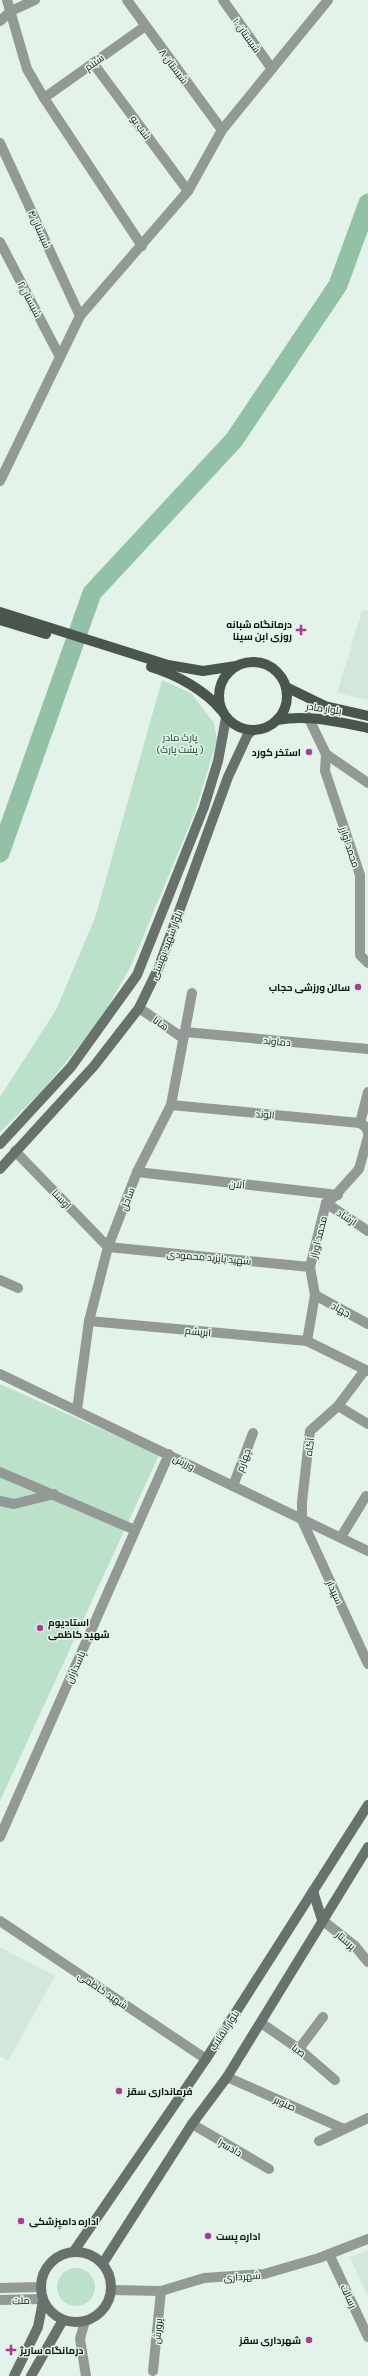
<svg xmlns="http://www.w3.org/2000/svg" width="368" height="2376" font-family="Commissioner,Cairo,sans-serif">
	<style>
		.built { fill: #d1e8da }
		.green { fill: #bbe1ca }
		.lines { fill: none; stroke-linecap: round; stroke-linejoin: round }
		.river { stroke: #93c1a6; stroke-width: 19 }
		.minor { stroke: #939a95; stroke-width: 10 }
		.tertiary { stroke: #939a95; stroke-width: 10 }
		.secondary { stroke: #68716b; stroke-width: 10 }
		.primary { stroke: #4a554e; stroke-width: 10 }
		.poi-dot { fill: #ab3b97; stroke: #e3f3e9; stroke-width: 1.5 }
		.labels { text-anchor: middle; stroke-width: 3; stroke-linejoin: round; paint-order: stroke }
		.street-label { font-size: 10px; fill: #111613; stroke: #e3f3e9 }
		.poi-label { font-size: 10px; font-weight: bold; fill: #111613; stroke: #e3f3e9; text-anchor: start }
		.park-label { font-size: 10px; fill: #0e3522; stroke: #e3f3e9 }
	</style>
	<rect width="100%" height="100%" fill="#e3f3e9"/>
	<g class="built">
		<polygon points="368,610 368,700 337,693 362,611"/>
		<polygon points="0,1947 55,1976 8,2061 0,2056"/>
		<polygon points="368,2250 368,2297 350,2257"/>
	</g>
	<g class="green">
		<polygon points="162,680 191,693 214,723 217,740 195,812 131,966 99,1022 42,1091 0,1132 0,1097 56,1010 95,918"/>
		<polygon points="0,1384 159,1455 0,1801"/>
		<circle cx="76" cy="2287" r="19"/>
	</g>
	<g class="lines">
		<polyline class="river" points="0,853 92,593 234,440 338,285 368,203"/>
		<g class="minor">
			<polyline points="7,0 27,69 44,98 142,246"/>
			<polyline points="127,0 222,130"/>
			<polyline points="223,0 272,69"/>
			<polyline points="0,21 11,11 35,0"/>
			<polyline points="93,63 188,191"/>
			<polyline points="44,98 144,27"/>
			<polyline points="0,143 80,316"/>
			<polyline points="0,242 60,357"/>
			<polyline points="0,481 80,316 188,191 222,130 328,0"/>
			<polyline points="308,717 326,754 368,783"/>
			<polyline points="326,754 325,771 360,875 360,955 368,963"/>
			<polyline points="139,1008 183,1038"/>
			<polyline points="185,1032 368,1049"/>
			<polyline points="368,1092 360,1123 366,1127 368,1133"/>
			<polyline points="171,1105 360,1123"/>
			<polyline points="15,1151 108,1247 310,1267"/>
			<polyline points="137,1172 338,1195"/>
			<polyline points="333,1198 359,1169 368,1137"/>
			<polyline points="326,1203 368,1231"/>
			<polyline points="0,1280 18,1288"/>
			<polyline points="315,1295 368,1324"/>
			<polyline points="89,1321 307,1341 368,1371"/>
			<polyline points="307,1341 315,1295 310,1267 326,1203"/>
			<polyline points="365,1370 338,1406 310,1431 302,1502 302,1520 368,1664"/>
			<polyline points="0,1374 368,1551"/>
			<polyline points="338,1406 368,1424"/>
			<polyline points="77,1410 89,1321 108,1247 137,1172 171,1105 192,993"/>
			<polyline points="0,1472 135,1530"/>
			<polyline points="233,1486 253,1433"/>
			<polyline points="0,1501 14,1504 54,1494"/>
			<polyline points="341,1537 366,1496"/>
			<polyline points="0,1837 169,1454"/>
			<polyline points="0,1921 206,2059"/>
			<polyline points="261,2023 299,2049 335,2080"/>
			<polyline points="299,2049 323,2017"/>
			<polyline points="227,2077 344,2129"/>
			<polyline points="192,2124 269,2169"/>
			<polyline points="319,2141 368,2118"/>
			<polyline points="153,2371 161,2291"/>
		</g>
		<g class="tertiary">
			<polyline points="322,1920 355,1946 368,1962"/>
			<polyline points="329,2254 368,2337"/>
			<polyline points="0,2288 40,2287"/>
			<polyline points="112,2290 161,2291 204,2278 264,2274 319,2258 368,2239"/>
			<polyline points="0,2300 42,2299"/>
			<polyline points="85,2321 80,2339 86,2376"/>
		</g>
		<g class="secondary">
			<polyline points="0,1144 71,1067 137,975 204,807 218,761 226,718"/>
			<polyline points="0,1169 94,1066 139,1008 158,969 228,777 248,734 253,730"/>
			<polyline points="313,1891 322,1920"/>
			<polyline points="74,2251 206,2059 368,1805"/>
			<circle cx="76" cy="2287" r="35"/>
			<polyline points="103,2263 192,2124 227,2077 368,1847"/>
			<polyline points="14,2376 38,2327 43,2301"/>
			<polyline points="31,2376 63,2320"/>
		</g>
		<g class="primary">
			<polyline points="0,612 168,665 203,671 236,666"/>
			<polyline points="0,620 46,634"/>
			<circle cx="253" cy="696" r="34"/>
			<path d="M151,667C177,675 205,690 222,711"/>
			<polyline points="286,687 325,706 368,716"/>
			<path d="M277,720C308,714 338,722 368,728"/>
		</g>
	</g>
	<g class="poi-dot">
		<path d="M299 624h4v4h4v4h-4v4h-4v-4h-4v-4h4z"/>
		<circle cx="309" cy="752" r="4"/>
		<circle cx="358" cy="987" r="4"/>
		<circle cx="40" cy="1628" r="4"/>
		<circle cx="119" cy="2091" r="4"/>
		<circle cx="21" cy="2221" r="4"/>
		<circle cx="208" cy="2236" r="4"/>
		<circle cx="309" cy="2340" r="4"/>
		<path d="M9 2344h4v4h4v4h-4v4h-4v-4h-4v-4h4z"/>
	</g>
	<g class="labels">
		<g class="street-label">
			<text transform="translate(247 35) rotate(55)" y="4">شبستان ۱۰</text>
			<text transform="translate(94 62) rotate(-35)" y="4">شبنم</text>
			<text transform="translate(174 66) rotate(53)" y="4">شبستان ۸</text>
			<text transform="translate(141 127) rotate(54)" y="4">شب بو</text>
			<text transform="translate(40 229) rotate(66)" y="4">شبستان ۴</text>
			<text transform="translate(30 299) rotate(62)" y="4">شبستان ۲</text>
			<text transform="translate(324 708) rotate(8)" y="4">بلوار مادر</text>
			<text transform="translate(350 847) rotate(71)" y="4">محمد اوارز</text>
			<text transform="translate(166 945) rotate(-69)" y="4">بلوار شهید بهشتی</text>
			<text transform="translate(161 1023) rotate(35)" y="4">هانا</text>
			<text transform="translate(277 1041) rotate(5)" y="4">دماوند</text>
			<text transform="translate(265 1114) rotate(5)" y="4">الوند</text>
			<text transform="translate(237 1184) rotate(6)" y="4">آلان</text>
			<text transform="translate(62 1199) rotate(46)" y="4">اوستا</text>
			<text transform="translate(127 1199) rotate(-69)" y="4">ساحل</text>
			<text transform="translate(347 1217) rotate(33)" y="4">ارشاد</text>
			<text transform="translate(318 1237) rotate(-76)" y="4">محمد اوراز</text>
			<text transform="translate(209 1257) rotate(5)" y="4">شهید بایزید محمودی</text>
			<text transform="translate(341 1309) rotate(29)" y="4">جهاد</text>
			<text transform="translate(198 1331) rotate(5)" y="4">ابریشم</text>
			<text transform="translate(309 1447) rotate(-83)" y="4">آگاه</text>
			<text transform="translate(243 1460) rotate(-69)" y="4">چهارم</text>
			<text transform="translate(184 1462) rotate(27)" y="4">ورزش</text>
			<text transform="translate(335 1592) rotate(65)" y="4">سپیدار</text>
			<text transform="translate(75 1667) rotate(-66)" y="4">پاسداران</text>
			<text transform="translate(346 1940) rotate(41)" y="4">پرستار</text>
			<text transform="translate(103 1990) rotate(34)" y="4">شهید کاظمی</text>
			<text transform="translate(224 2030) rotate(-57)" y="4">بلوار انقلاب</text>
			<text transform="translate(299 2050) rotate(37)" y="4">صبا</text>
			<text transform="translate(285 2103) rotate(24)" y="4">صنوبر</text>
			<text transform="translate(230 2147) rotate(30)" y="4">دادسرا</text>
			<text transform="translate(242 2276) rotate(-4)" y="4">شهرداری</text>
			<text transform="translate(349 2296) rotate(65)" y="4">رسالت</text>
			<text transform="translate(21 2300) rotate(-1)" y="4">ملت</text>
			<text transform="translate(157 2331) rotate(-84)" y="4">پرورش</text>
		</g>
		<g class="poi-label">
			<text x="292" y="628" text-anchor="end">درمانگاه شبانه<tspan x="292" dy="12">روزی ابن سینا</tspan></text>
			<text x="301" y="756" text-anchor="end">استخر کورد</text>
			<text x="350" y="991" text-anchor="end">سالن ورزشی حجاب</text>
			<text x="48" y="1626">استادیوم<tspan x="48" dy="12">شهید کاظمی</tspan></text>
			<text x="127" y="2095">فرمانداری سقز</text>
			<text x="29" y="2225">اداره دامپزشکی</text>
			<text x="216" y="2240">اداره پست</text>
			<text x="301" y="2344" text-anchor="end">شهرداری سقز</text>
			<text x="20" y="2354">درمانگاه ساریژ</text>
		</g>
		<g class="park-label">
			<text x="180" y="741">پارک مادر<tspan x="180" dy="12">(پشت پارک )</tspan></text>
		</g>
	</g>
</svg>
